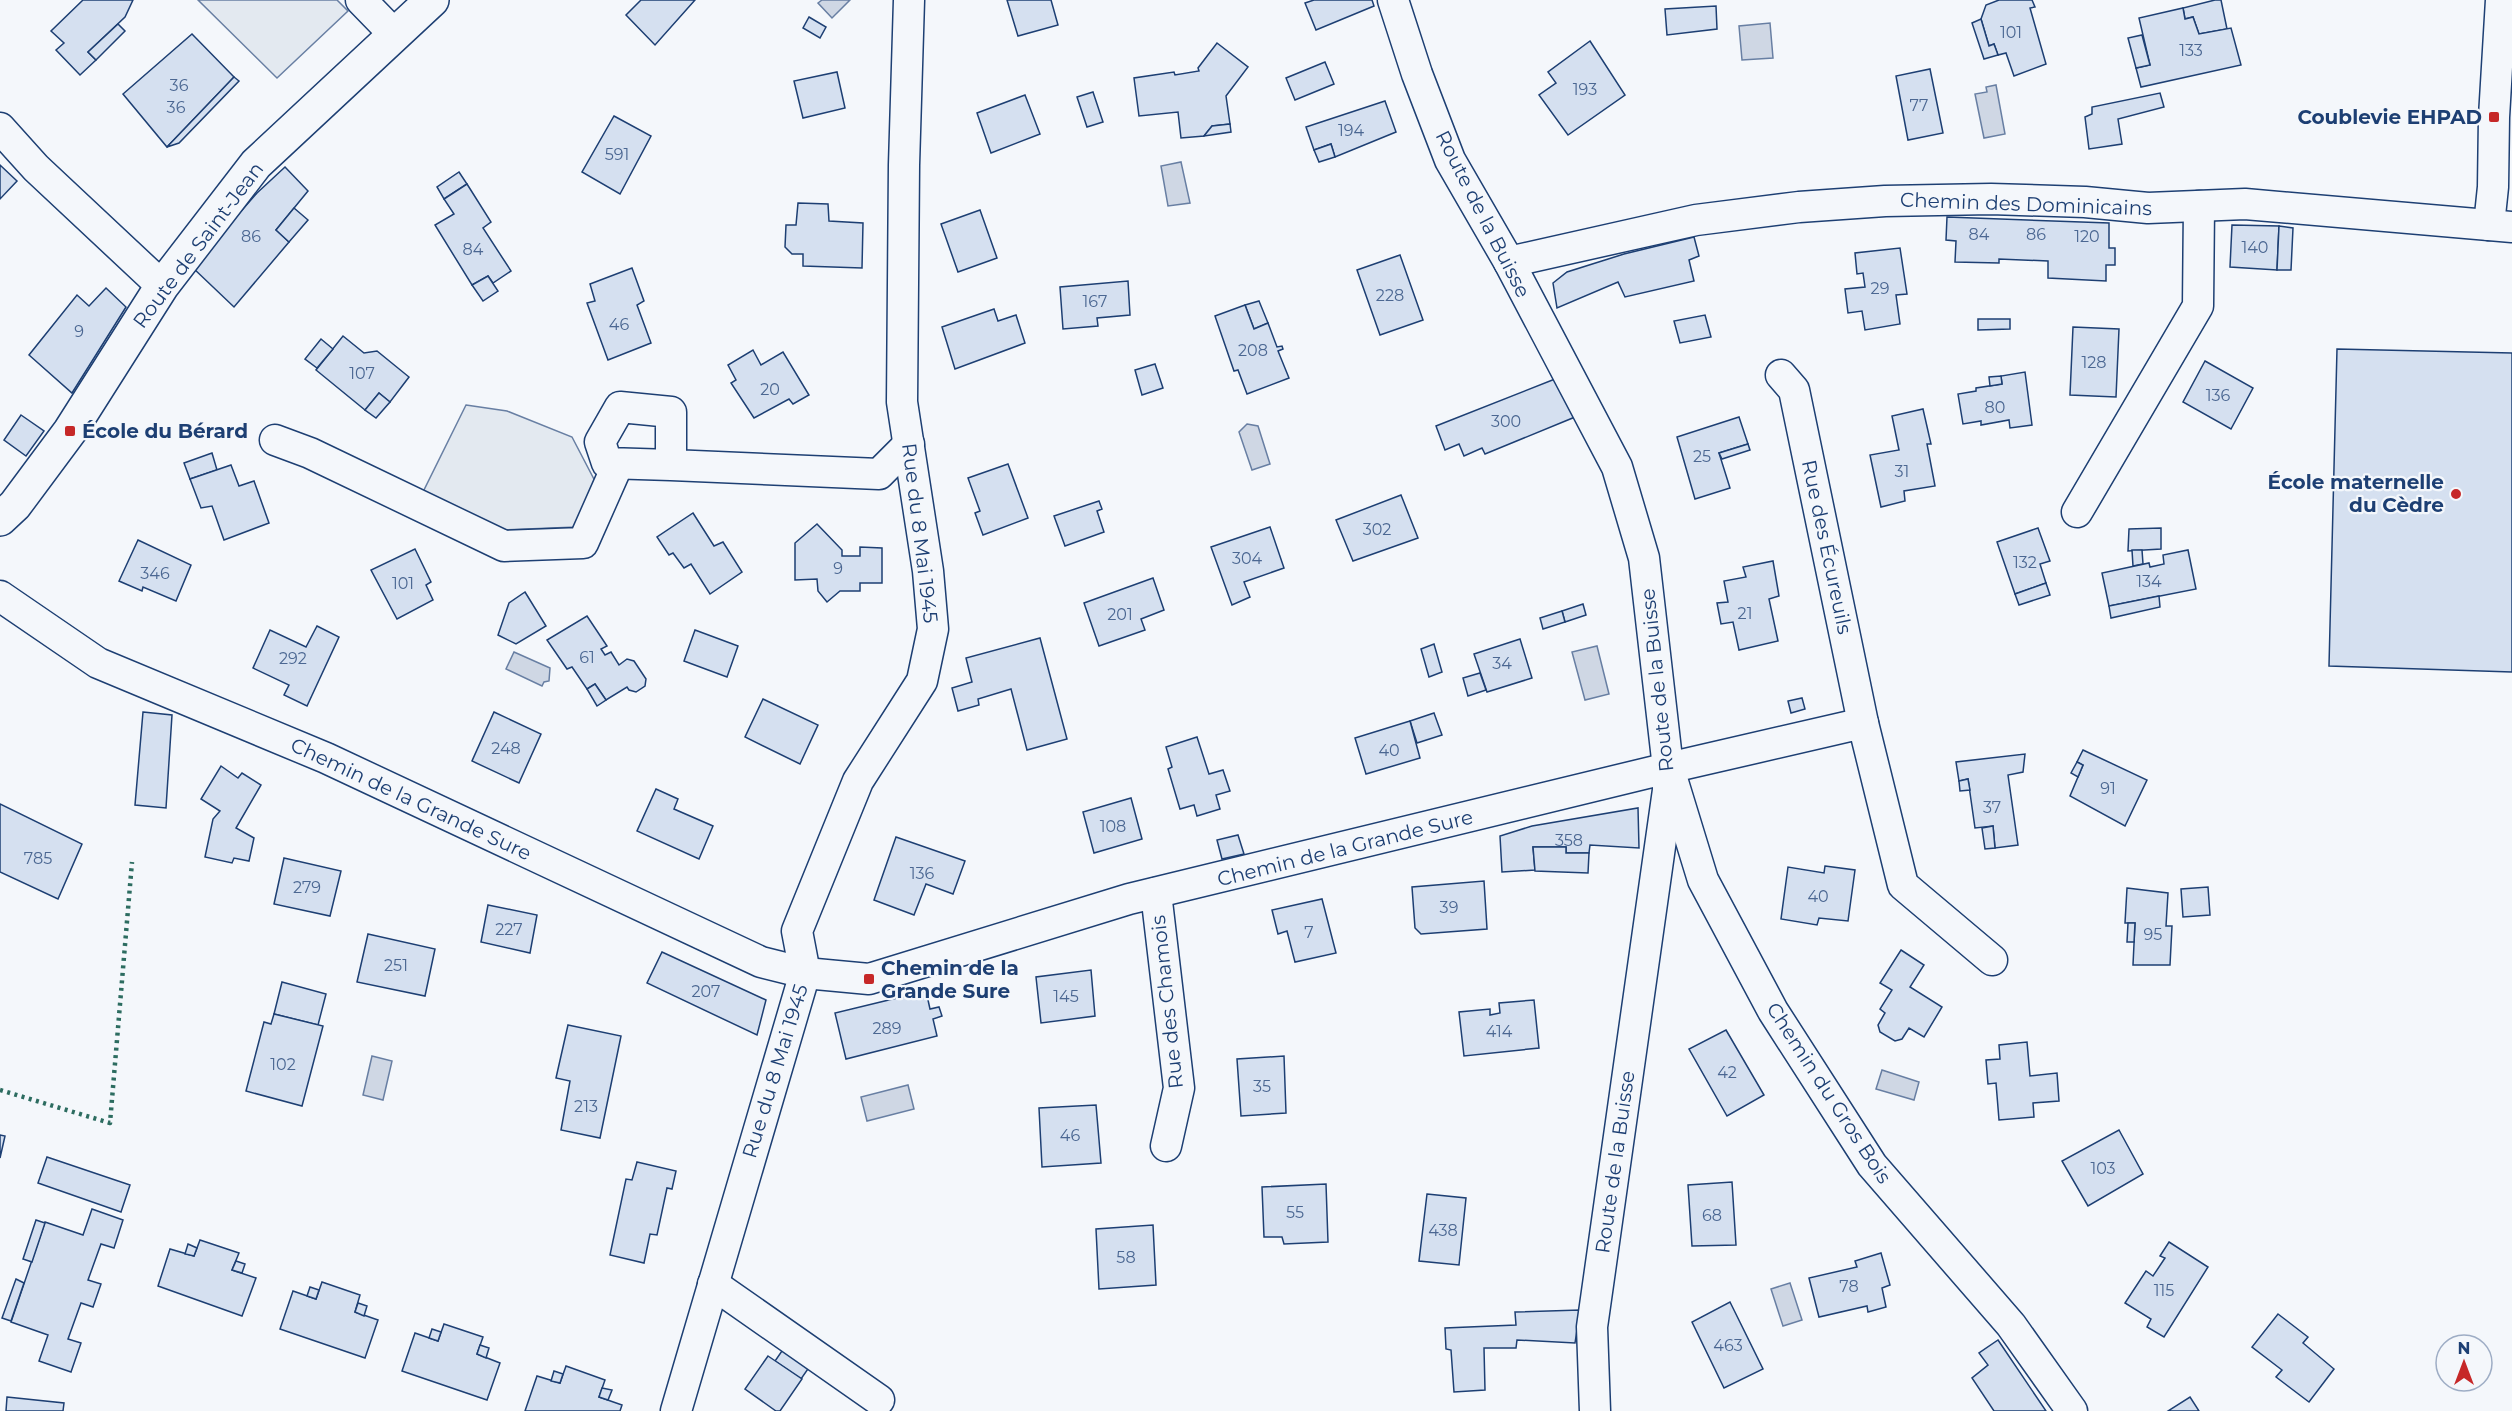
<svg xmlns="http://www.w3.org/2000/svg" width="2512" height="1411" font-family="Montserrat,sans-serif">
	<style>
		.green { fill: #e3e9f0; stroke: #687fa3; stroke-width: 1.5 }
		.water { fill: #cfd7e4; stroke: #687fa3; stroke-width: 1.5 }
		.building { fill: #d5e0f0; stroke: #1d3f73; stroke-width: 1.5 }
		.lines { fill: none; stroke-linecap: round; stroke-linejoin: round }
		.minor-casing { stroke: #1d3f73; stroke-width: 33 }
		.secondary-casing { stroke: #1d3f73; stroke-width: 36 }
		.minor { stroke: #f4f7fb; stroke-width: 30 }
		.secondary { stroke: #f4f7fb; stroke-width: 33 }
		.hedge { stroke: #2c6c60; stroke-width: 4.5; stroke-dasharray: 3 4.5; stroke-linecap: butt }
		.poi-dot { fill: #c62828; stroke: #f4f7fb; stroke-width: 2 }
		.labels { text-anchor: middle; stroke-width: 4.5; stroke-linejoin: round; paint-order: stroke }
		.number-label { font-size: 16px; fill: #4b6792 }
		.poi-label { font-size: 20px; font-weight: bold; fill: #1d3f73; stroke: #f4f7fb; text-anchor: end }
		.street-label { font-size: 20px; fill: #1d3f73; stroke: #f4f7fb }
	</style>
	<rect width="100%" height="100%" fill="#f4f7fb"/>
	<g class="green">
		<polygon points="198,0 337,0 348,11 277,78"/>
		<polygon points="466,405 507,411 572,437 597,485 576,527 499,530 423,492"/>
	</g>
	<g class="water">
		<polygon points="822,0 850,0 832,18 818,3"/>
		<polygon points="1770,23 1773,58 1742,60 1739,26"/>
		<polygon points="1996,85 2005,134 1984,138 1975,94 1987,92 1986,87"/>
		<polygon points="1181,162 1190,203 1168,206 1161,166"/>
		<polygon points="1247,424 1258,426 1270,464 1252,470 1239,432"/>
		<polygon points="1597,646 1609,694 1585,700 1572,652"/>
		<polygon points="514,652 550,668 549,681 544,682 542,686 506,669"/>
		<polygon points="372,1056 392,1061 383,1100 363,1095"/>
		<polygon points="1882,1070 1919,1082 1914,1100 1876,1089"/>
		<polygon points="908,1085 914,1109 867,1121 861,1097"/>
		<polygon points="1790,1283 1802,1320 1783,1326 1771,1289"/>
	</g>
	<g class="building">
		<polygon points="83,0 133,0 125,17 88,52 96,60 80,75 56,50 64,43 51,31"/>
		<polygon points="641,0 695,0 655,45 626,15"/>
		<polygon points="1007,0 1051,0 1058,25 1018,36"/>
		<polygon points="1314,0 1372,0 1374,6 1316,30 1305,3"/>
		<polygon points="1999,0 2032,0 2035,7 2030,8 2046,64 2014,76 2006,53 1998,55 1994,44 1989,46 1981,19 1986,5"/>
		<polygon points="2215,0 2221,0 2227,29 2199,34 2193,17 2185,19 2183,8"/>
		<polygon points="1716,6 1717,29 1667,35 1665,9"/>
		<polygon points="2183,8 2185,19 2193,17 2199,34 2231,28 2241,65 2141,87 2136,68 2150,65 2139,18"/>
		<polygon points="809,17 826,27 820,38 803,28"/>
		<polygon points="1981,19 1989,46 1994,44 1998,55 1984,59 1972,23"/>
		<polygon points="118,24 125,31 96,60 88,52"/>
		<polygon points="192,34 234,77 167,147 123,94"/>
		<polygon points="2142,35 2150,65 2136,68 2128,38"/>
		<polygon points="1590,41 1625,95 1568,135 1539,95 1556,83 1548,72"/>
		<polygon points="1217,43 1248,67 1226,96 1230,124 1212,126 1204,136 1181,138 1178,112 1139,116 1134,78 1174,72 1175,75 1199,71 1198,68"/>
		<polygon points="1325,62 1334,84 1295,100 1286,78"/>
		<polygon points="1930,69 1943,133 1908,140 1896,76"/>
		<polygon points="837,72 845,108 803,118 794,81"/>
		<polygon points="234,77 239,81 179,143 167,147"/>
		<polygon points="1093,92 1103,122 1087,127 1077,97"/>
		<polygon points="2160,93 2164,107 2118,119 2122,144 2089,149 2085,117 2092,114 2092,107"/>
		<polygon points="1025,95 1040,134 991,153 977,113"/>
		<polygon points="1385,101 1396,132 1335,157 1331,144 1314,150 1306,127"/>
		<polygon points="614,116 651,136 620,194 582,172"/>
		<polygon points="1230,124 1231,132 1204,136 1212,126"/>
		<polygon points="1331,144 1335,157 1319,162 1314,150"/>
		<polygon points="0,165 17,181 0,199"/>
		<polygon points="285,167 308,191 276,230 289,242 234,307 192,267 257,193"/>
		<polygon points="459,172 467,184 444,199 437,187"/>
		<polygon points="467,184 491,222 483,228 511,271 493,283 488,276 472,285 435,225 454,214 444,199"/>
		<polygon points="798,203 828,204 829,221 863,223 862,268 803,266 803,254 792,254 785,247 786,225 796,225"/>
		<polygon points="294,208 308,220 289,242 276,230"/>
		<polygon points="980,210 997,258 958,272 941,224"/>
		<polygon points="1947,217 2109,223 2109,248 2115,248 2115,265 2106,265 2106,281 2048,278 2048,261 1999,259 1999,263 1955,262 1956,241 1946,240"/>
		<polygon points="2232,225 2279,226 2277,270 2230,267"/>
		<polygon points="2279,226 2293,228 2291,270 2277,270"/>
		<polygon points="1694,237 1699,256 1689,260 1694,281 1625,297 1618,282 1557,308 1553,283 1567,272 1624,254"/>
		<polygon points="1900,248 1907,294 1896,295 1900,324 1865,330 1862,311 1848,313 1845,289 1865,287 1863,273 1857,274 1855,253"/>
		<polygon points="1400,255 1423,320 1380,335 1357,270"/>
		<polygon points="632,268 644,301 637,305 651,343 608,360 587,303 595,301 590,284"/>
		<polygon points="488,276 498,291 483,301 472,285"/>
		<polygon points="1128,281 1130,315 1097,318 1098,326 1063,329 1060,287"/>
		<polygon points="106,288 126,307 72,393 29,355 77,295 89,306"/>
		<polygon points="1259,301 1268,323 1254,329 1245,305"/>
		<polygon points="1245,305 1254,329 1268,323 1277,347 1282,346 1283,349 1278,351 1289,378 1247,394 1238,370 1234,371 1215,316"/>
		<polygon points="994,309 998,321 1016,315 1025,343 955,369 942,327"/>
		<polygon points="1705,315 1711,337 1680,343 1674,321"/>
		<polygon points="1978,319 2010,319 2010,329 1978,330"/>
		<polygon points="2073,327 2119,329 2116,397 2070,395"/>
		<polygon points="343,336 364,353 377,351 409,377 390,402 379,393 365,410 316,370"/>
		<polygon points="321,339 333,349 317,368 305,359"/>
		<polygon points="2337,349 2512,353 2512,672 2329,666"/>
		<polygon points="753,350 761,365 783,352 809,395 793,404 789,399 754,418 731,383 736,380 728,365"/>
		<polygon points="2205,361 2253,388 2231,429 2183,402"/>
		<polygon points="1155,364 1163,388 1142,395 1135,370"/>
		<polygon points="2025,372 2032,425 2010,428 2009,420 1981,425 1981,421 1963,424 1958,394 1976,391 1976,388 2002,384 2001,376"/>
		<polygon points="2001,376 2002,384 1990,386 1989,377"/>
		<polygon points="1555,379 1575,417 1485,454 1482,448 1464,456 1459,444 1445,450 1436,426"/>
		<polygon points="379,393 390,402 376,418 365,410"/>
		<polygon points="1923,409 1931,444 1927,444 1935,486 1904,491 1905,501 1881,507 1870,455 1899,450 1892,416"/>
		<polygon points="21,415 44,431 26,456 4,440"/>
		<polygon points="1739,417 1748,444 1719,453 1730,488 1695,499 1677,437"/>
		<polygon points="1748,444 1750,450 1722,459 1719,453"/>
		<polygon points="212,453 217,470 190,479 184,463"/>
		<polygon points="1008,464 1028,518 983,535 975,513 980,511 968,478"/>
		<polygon points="231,465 239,486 254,481 269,523 224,540 212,506 201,508 190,479"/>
		<polygon points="1401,495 1418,538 1353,561 1336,520"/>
		<polygon points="1099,501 1102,509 1097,511 1104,532 1065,546 1054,516"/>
		<polygon points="693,513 714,546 723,542 742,572 710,594 691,564 684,568 673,553 669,555 657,537"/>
		<polygon points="817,524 842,550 842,556 860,556 860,547 882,548 882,583 860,583 860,591 840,591 827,602 818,591 817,579 795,580 795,543"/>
		<polygon points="1270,527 1284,568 1244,582 1250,597 1232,605 1211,547"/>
		<polygon points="2038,528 2050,561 2040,564 2046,583 2015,594 1997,542"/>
		<polygon points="2161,528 2161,549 2128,551 2129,529"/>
		<polygon points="138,540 191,565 176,601 143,587 142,591 119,581"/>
		<polygon points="415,549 431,582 426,585 433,600 397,619 371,570"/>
		<polygon points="2132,550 2142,550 2143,564 2133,566"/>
		<polygon points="2188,550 2196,589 2109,606 2102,573 2149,563 2150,567 2164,564 2163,555"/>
		<polygon points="1773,561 1779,596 1769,599 1778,641 1739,650 1733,622 1721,624 1717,603 1728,602 1724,581 1746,577 1743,567"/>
		<polygon points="1153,578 1164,610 1141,619 1145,630 1099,646 1084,603"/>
		<polygon points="2046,583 2050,595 2019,605 2015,594"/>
		<polygon points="525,592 546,626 516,644 498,635 509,603"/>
		<polygon points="2159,596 2160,607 2111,618 2109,606"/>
		<polygon points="1583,604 1586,615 1565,622 1562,611"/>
		<polygon points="1562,611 1565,622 1543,629 1540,618"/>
		<polygon points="587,616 607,646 601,649 605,655 611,652 619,665 627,659 634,661 646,679 645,686 636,692 629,690 627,687 606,700 595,684 587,689 572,667 567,669 547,640"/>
		<polygon points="317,626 339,637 307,706 284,695 289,685 253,668 270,630 306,647"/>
		<polygon points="695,630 738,646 727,677 684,661"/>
		<polygon points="1040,638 1067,739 1027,750 1011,689 978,699 979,705 958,711 952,688 972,682 966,658"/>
		<polygon points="1520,639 1532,678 1487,692 1474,654"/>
		<polygon points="1434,644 1442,672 1429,677 1421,649"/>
		<polygon points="1480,673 1486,690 1468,696 1463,678"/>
		<polygon points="595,684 606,700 597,706 587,689"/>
		<polygon points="1802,698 1805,709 1791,713 1788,701"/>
		<polygon points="763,699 818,725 800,764 745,737"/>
		<polygon points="143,712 172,715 166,808 135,805"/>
		<polygon points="494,712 541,734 519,783 472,761"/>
		<polygon points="1434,713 1442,735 1417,743 1410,721"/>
		<polygon points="1410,721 1420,758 1366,774 1355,738"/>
		<polygon points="1197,737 1209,774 1223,770 1230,791 1216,795 1220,809 1197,816 1194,805 1180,809 1168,769 1172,767 1166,747"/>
		<polygon points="2083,750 2147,780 2125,826 2070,796 2083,765 2077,762"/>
		<polygon points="2025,754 2023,772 2008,775 2018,845 1995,848 1993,826 1975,828 1968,779 1959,781 1956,762"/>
		<polygon points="2077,762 2083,765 2078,777 2071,773"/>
		<polygon points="221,766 238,778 242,773 261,785 236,828 254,838 249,861 234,858 232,863 205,857 213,819 220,811 201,799"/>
		<polygon points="1968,779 1970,790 1960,791 1959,781"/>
		<polygon points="656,789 678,799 674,809 713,826 699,859 637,831"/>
		<polygon points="1131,798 1142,839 1094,853 1083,812"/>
		<polygon points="0,804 82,844 58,899 0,872"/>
		<polygon points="1638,808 1639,848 1590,845 1589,853 1566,853 1566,847 1533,847 1535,870 1502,872 1500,836 1532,826"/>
		<polygon points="1993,826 1995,848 1985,849 1982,828"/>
		<polygon points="1238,835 1244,854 1222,859 1217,840"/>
		<polygon points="896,837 965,861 953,894 926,884 914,915 874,900"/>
		<polygon points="1533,847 1566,847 1566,853 1589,853 1588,873 1535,871"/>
		<polygon points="284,858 341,871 330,916 274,904"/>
		<polygon points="1825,866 1855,870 1848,921 1819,918 1817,925 1781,919 1788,867 1824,873"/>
		<polygon points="1484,881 1487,929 1421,934 1415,928 1412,887"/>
		<polygon points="2208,887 2210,915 2183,917 2181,889"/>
		<polygon points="2127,888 2168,893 2166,926 2172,926 2170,965 2133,965 2135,923 2125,923"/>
		<polygon points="1322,899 1336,953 1295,962 1287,931 1278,934 1272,910"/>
		<polygon points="488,905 537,915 530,953 481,942"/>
		<polygon points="2128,923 2135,923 2134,942 2127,942"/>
		<polygon points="368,934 435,949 425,996 357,982"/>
		<polygon points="1901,950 1924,965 1910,987 1942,1007 1924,1037 1909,1028 1902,1039 1895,1041 1880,1032 1878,1025 1885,1013 1880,1009 1892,990 1880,983"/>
		<polygon points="662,952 766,1000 757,1035 647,983"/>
		<polygon points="1091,970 1095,1016 1041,1023 1036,977"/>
		<polygon points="282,982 326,994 318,1025 274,1014"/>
		<polygon points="926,991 930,1009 939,1007 942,1016 933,1019 937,1036 846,1059 835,1013"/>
		<polygon points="1534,1000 1539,1048 1464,1056 1459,1012 1490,1009 1490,1015 1500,1013 1499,1003"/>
		<polygon points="274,1014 323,1026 302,1106 246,1091 264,1022 271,1024"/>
		<polygon points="568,1025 621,1036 600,1138 561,1130 570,1081 556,1078"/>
		<polygon points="1726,1030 1764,1095 1727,1116 1689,1049"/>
		<polygon points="2027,1042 2030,1076 2057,1073 2059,1101 2033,1103 2034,1117 1999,1120 1996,1083 1988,1084 1986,1060 2000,1059 1999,1045"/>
		<polygon points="1284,1056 1286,1113 1241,1116 1237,1059"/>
		<polygon points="1096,1105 1101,1163 1042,1167 1039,1108"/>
		<polygon points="2119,1130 2143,1174 2088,1206 2062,1161"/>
		<polygon points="0,1135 5,1136 0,1158"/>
		<polygon points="47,1157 130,1185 121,1212 38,1183"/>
		<polygon points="637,1162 676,1171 672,1189 667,1188 657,1235 650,1234 644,1263 610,1255 626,1179 632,1180"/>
		<polygon points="1732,1182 1736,1245 1692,1246 1688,1185"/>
		<polygon points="1326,1184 1328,1242 1284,1244 1282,1237 1264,1237 1262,1187"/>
		<polygon points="1427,1194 1466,1198 1459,1265 1419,1261"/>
		<polygon points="92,1209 123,1220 114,1248 101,1244 88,1280 101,1284 93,1307 81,1303 68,1339 81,1343 71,1372 39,1361 48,1335 11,1322 45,1222 83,1235"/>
		<polygon points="36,1220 45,1223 32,1262 23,1259"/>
		<polygon points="1153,1225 1156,1285 1099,1289 1096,1229"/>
		<polygon points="200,1240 239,1253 232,1270 256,1278 242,1316 158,1286 170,1249 194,1256"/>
		<polygon points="2169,1242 2208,1267 2164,1337 2147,1327 2151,1319 2125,1303 2146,1271 2153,1276 2165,1258 2160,1256"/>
		<polygon points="188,1244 197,1248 194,1256 185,1254"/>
		<polygon points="1881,1253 1890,1285 1882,1288 1886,1307 1868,1312 1867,1306 1819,1317 1809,1278 1857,1267 1855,1261"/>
		<polygon points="236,1261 245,1264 242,1273 232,1270"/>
		<polygon points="16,1279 24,1283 11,1321 2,1318"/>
		<polygon points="322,1282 360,1295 355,1312 378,1320 365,1358 280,1329 293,1291 316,1299"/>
		<polygon points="310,1287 319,1290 316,1299 307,1296"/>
		<polygon points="1730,1302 1763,1369 1724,1388 1692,1322"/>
		<polygon points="358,1303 367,1306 364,1316 355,1312"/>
		<polygon points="1580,1310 1575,1343 1517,1340 1516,1348 1484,1348 1485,1390 1454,1392 1451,1350 1446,1349 1445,1328 1516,1325 1515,1312"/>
		<polygon points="2278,1314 2308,1337 2303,1343 2334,1369 2309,1402 2276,1377 2282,1370 2252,1347"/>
		<polygon points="444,1324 483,1337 477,1354 500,1363 487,1400 402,1371 415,1333 438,1341"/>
		<polygon points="432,1329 441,1332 438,1341 429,1338"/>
		<polygon points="1998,1340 2046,1411 1994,1411 1972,1378 1988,1365 1979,1353"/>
		<polygon points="480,1345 489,1348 486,1358 477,1354"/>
		<polygon points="784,1348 810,1366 801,1379 775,1361"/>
		<polygon points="768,1356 802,1379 780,1411 776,1411 745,1389"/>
		<polygon points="566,1366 605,1380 599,1397 622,1405 620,1411 525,1411 537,1376 560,1383"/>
		<polygon points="554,1371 563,1374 560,1383 551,1381"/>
		<polygon points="602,1388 612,1390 608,1400 599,1397"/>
		<polygon points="7,1397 64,1403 63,1411 6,1411"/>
		<polygon points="2190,1397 2199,1411 2168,1411"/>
	</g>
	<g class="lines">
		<defs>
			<g id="minor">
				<polyline points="361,0 395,35"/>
				<polyline points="1393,0 1417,74 1450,160 1509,262 1617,467 1644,558 1668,768 1668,790 1592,1327 1595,1411"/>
				<polyline points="0,128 36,168 162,286"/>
				<polyline points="2489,225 2493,187 2494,117 2501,0"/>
				<polyline points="1509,262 1696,220 1799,207 1885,201 1991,199 2085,202 2148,208 2245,204 2512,227"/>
				<polyline points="1781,375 1794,390 1863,723"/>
				<polyline points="275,440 310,453 504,546 583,543 618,464"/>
				<polyline points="671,465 607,463 600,442 620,407 671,412 671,465 879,474 909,444"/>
				<polyline points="2077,512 2198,306 2199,206"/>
				<polyline points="0,596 98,663 326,758 761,962 805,973 869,979 1129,899 1668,768 1863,723 1903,885 1992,960"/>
				<polyline points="1673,782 1703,880 1773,1011 1872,1165 2011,1325 2072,1411"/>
				<polyline points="1156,893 1179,1088 1166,1146"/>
				<polyline points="713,1284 879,1400"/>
				<polyline points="676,1411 805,973 797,931 858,781 922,681 933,629 928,571 902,402 904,165 909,0"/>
			</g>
			<polyline id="secondary" points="0,519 15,505 70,431 162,286 256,164 432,0"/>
		</defs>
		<use href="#minor" class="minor-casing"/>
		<use href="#secondary" class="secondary-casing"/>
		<use href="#minor" class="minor"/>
		<use href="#secondary" class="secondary"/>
		<polyline class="hedge" points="0,1090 110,1123 132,862"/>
	</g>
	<g class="poi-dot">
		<rect x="2488" y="111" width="12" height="12" rx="3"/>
		<rect x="64" y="425" width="12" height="12" rx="3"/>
		<circle cx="2456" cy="494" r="6"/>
		<rect x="863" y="973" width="12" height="12" rx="3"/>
	</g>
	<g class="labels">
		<g class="number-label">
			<text x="2011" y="38">101</text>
			<text x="2191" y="56">133</text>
			<text x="179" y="91">36</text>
			<text x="1585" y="95">193</text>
			<text x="1919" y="111">77</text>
			<text x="176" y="113">36</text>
			<text x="1351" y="136">194</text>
			<text x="617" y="160">591</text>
			<text x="1979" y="240">84</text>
			<text x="2036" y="240">86</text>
			<text x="251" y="242">86</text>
			<text x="2087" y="242">120</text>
			<text x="2255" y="253">140</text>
			<text x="473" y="255">84</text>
			<text x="1880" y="294">29</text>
			<text x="1390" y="301">228</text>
			<text x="1095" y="307">167</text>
			<text x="619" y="330">46</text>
			<text x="79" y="337">9</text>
			<text x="1253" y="356">208</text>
			<text x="2094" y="368">128</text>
			<text x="362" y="379">107</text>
			<text x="770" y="395">20</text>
			<text x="2218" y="401">136</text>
			<text x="1995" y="413">80</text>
			<text x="1506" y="427">300</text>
			<text x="1702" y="462">25</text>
			<text x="1902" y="477">31</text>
			<text x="1377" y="535">302</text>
			<text x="1247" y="564">304</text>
			<text x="2025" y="568">132</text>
			<text x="838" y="574">9</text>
			<text x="155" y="579">346</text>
			<text x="2149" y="587">134</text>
			<text x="403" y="589">101</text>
			<text x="1745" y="619">21</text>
			<text x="1120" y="620">201</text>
			<text x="587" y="663">61</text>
			<text x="293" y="664">292</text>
			<text x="1502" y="669">34</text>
			<text x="506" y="754">248</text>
			<text x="1389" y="756">40</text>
			<text x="2108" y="794">91</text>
			<text x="1992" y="813">37</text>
			<text x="1113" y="832">108</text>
			<text x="1569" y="846">358</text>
			<text x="38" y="864">785</text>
			<text x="922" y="879">136</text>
			<text x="307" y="893">279</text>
			<text x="1818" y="902">40</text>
			<text x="1449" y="913">39</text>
			<text x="509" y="935">227</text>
			<text x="1309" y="938">7</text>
			<text x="2153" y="940">95</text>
			<text x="396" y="971">251</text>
			<text x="706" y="997">207</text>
			<text x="1066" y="1002">145</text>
			<text x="887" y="1034">289</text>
			<text x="1499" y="1037">414</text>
			<text x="283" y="1070">102</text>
			<text x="1727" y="1078">42</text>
			<text x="1262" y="1092">35</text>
			<text x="586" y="1112">213</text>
			<text x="1070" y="1141">46</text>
			<text x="2103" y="1174">103</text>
			<text x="1295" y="1218">55</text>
			<text x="1712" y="1221">68</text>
			<text x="1443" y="1236">438</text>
			<text x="1126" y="1263">58</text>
			<text x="1849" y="1292">78</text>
			<text x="2164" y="1296">115</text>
			<text x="1728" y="1351">463</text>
		</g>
		<g class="poi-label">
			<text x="2482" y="124">Coublevie EHPAD</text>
			<text x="82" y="438" text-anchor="start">École du Bérard</text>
			<text x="2444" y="489">École maternelle<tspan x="2444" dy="23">du Cèdre</tspan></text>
			<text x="881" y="975" text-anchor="start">Chemin de la<tspan x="881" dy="23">Grande Sure</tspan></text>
		</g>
		<g class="street-label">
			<text transform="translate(2026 204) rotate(2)" y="7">Chemin des Dominicains</text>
			<text transform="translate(1483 214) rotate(63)" y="7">Route de la Buisse</text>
			<text transform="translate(198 245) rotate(-53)" y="7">Route de Saint-Jean</text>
			<text transform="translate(920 533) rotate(83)" y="7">Rue du 8 Mai 1945</text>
			<text transform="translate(1827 547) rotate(78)" y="7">Rue des Écureuils</text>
			<text transform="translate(1657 680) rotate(-96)" y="7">Route de la Buisse</text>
			<text transform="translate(411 799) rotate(25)" y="7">Chemin de la Grande Sure</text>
			<text transform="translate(1345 848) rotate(-14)" y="7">Chemin de la Grande Sure</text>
			<text transform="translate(1167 1002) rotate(-96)" y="7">Rue des Chamois</text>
			<text transform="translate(775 1071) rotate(-73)" y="7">Rue du 8 Mai 1945</text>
			<text transform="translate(1829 1093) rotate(57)" y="7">Chemin du Gros Bois</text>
			<text transform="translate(1615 1162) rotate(-82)" y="7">Route de la Buisse</text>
		</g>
	</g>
	<g transform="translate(2464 1363)"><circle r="28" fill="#f4f7fb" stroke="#9eadc5" stroke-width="1.5"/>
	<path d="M0-4.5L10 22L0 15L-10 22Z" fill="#c62828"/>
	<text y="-9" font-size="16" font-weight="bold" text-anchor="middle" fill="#1d3f73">N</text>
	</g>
</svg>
